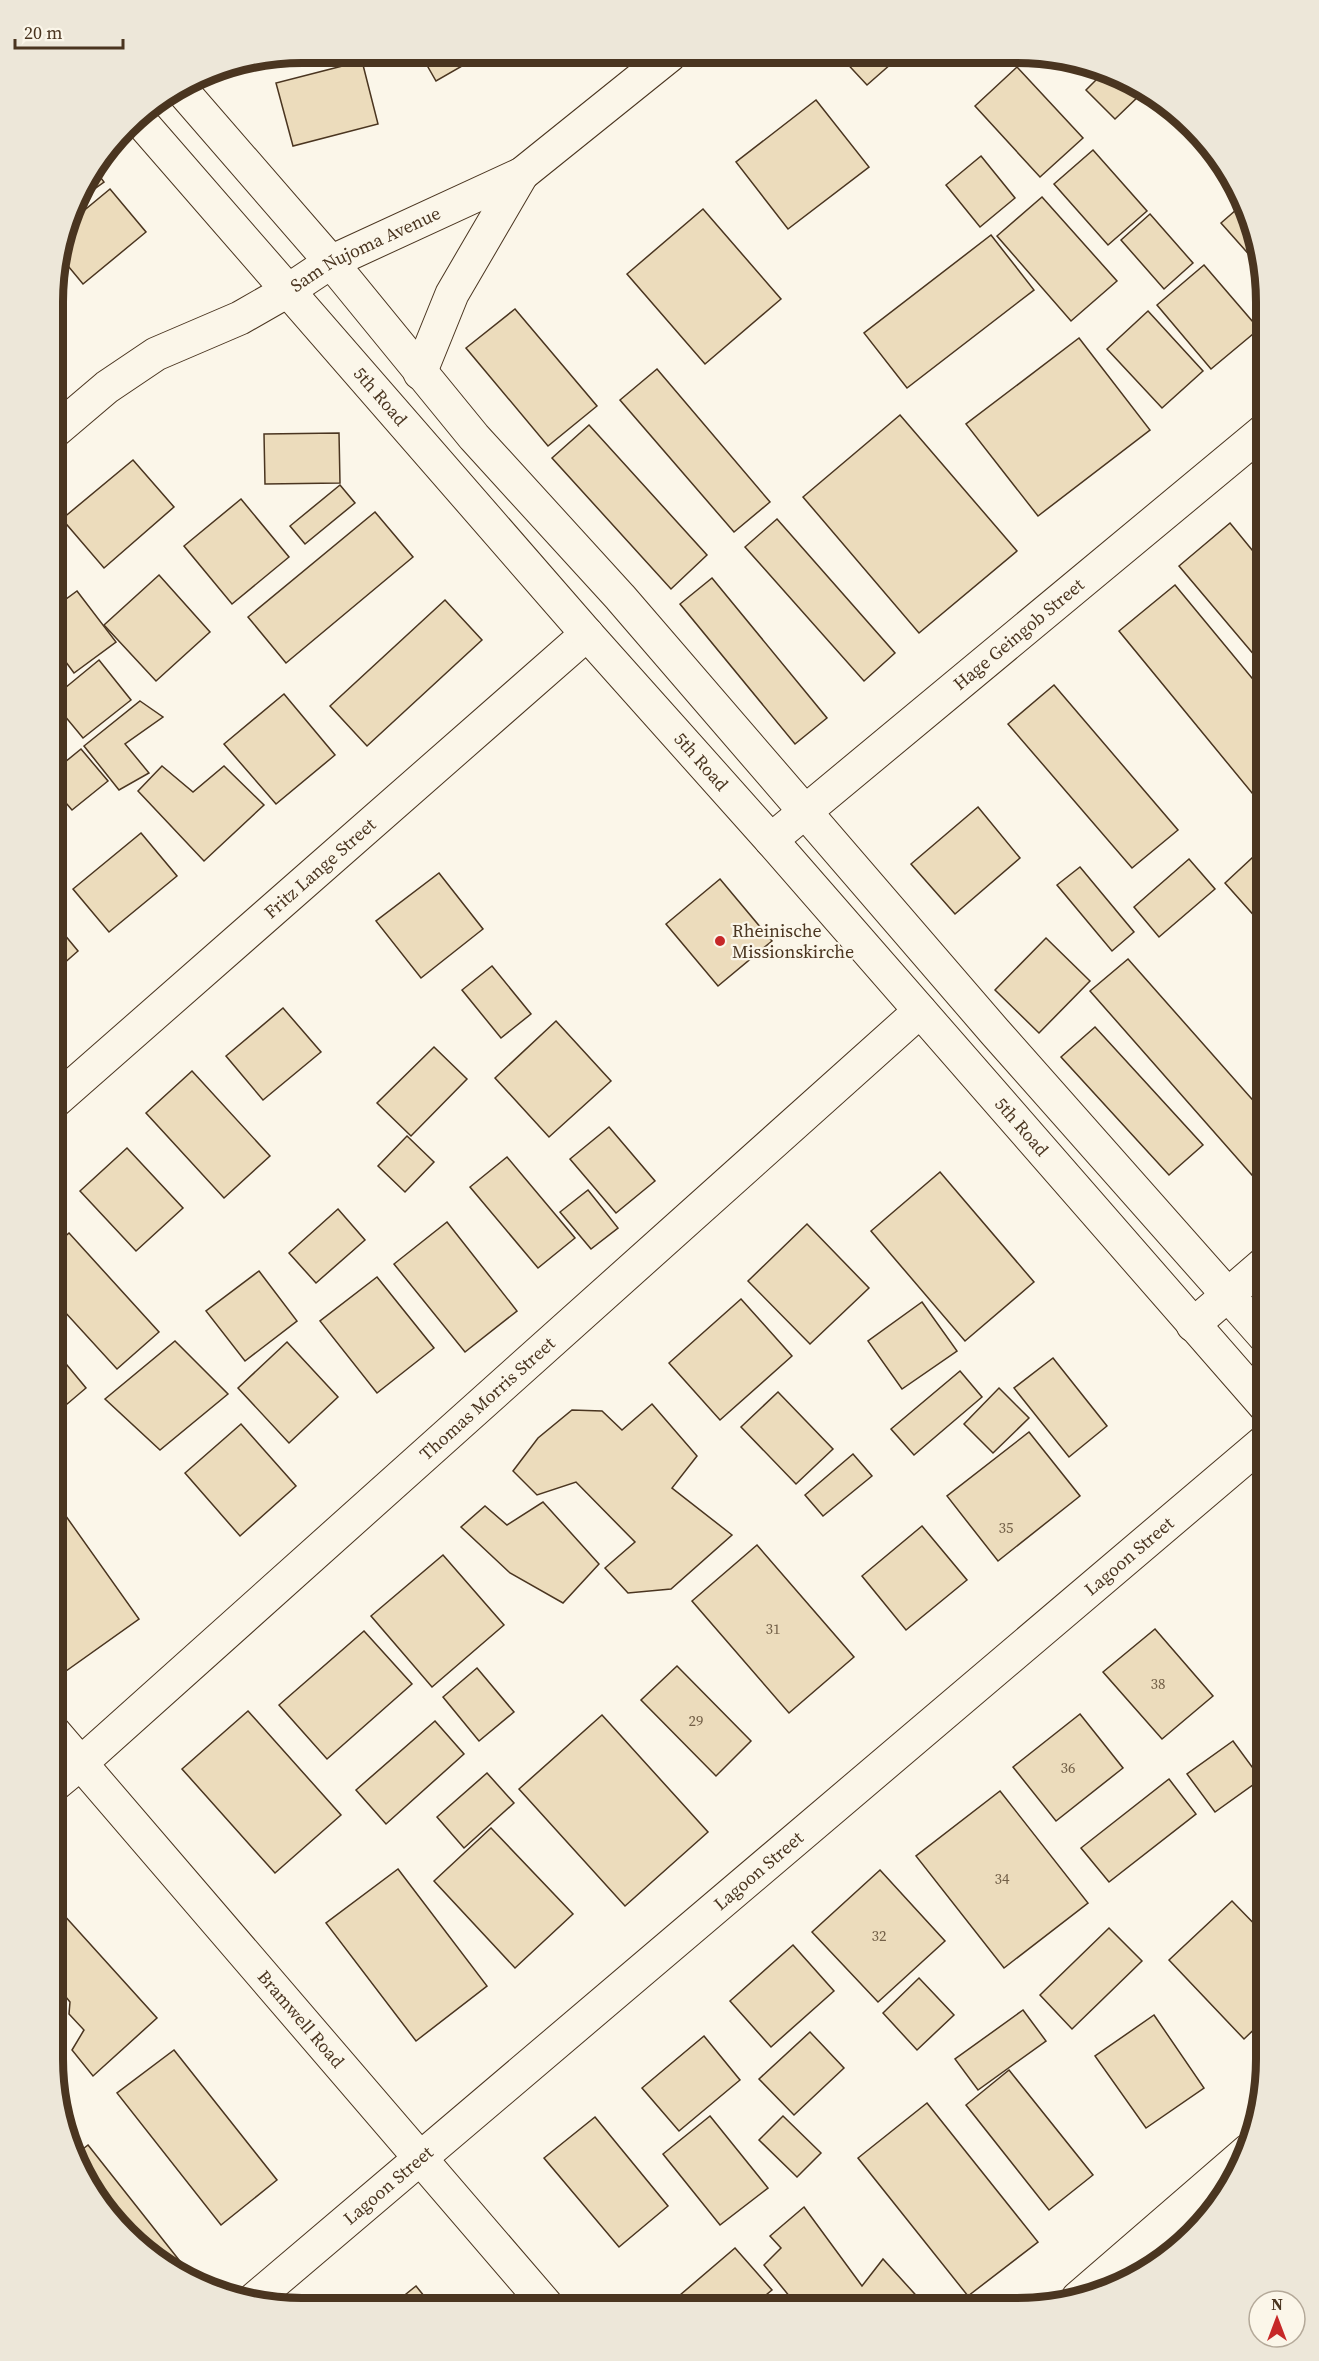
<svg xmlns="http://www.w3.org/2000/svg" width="1319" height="2361" font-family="'Source Serif 4',serif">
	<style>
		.building { fill: #ecdcbc; stroke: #4a3520; stroke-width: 1.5 }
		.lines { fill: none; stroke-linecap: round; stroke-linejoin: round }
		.street-casing { stroke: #4a3520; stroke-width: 35 }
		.secondary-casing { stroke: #4a3520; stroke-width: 35 }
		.street { stroke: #fbf6e9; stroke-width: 33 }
		.secondary { stroke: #fbf6e9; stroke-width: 33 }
		.poi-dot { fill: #c62828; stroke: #fbf6e9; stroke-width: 2 }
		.labels { text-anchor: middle; stroke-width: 4.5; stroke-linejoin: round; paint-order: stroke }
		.number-label { font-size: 15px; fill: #725f47 }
		.street-label { font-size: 18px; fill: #4a3520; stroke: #fbf6e9 }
		.poi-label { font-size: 18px; fill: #4a3520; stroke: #fbf6e9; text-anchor: start }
		.rim { fill: none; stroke: #4a3520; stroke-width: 8 }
	</style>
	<rect width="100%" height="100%" fill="#fbf6e9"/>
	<g class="building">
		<polygon points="420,53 483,54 436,81"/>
		<polygon points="840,56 900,56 867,85"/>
		<polygon points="362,61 378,124 293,146 276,83"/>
		<polygon points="1017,67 1083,138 1040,177 975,106"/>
		<polygon points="1105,71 1127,78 1145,90 1115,119 1086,90"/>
		<polygon points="816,100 869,167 788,229 736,162"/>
		<polygon points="1093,150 1147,211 1108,245 1054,184"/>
		<polygon points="981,156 1015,198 980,227 946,185"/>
		<polygon points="95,170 104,182 75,203 78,191"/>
		<polygon points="110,189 146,232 83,284 59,255 69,223"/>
		<polygon points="1042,197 1117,281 1071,321 997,236"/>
		<polygon points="1244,203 1253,221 1261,268 1221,223"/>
		<polygon points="703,209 781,299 705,364 627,274"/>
		<polygon points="1150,214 1193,263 1164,289 1121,240"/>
		<polygon points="991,235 1034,290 907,388 864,333"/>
		<polygon points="1204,265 1259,329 1211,369 1157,305"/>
		<polygon points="515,309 597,406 548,446 466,348"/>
		<polygon points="1148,311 1203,371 1162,408 1107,349"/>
		<polygon points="1079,338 1150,430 1038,516 966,424"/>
		<polygon points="657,369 770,502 734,532 620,400"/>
		<polygon points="900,415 1017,551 919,633 803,497"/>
		<polygon points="589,425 707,555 671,589 552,458"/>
		<polygon points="339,433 340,483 265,484 264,434"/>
		<polygon points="133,460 174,507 104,568 62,519"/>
		<polygon points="340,485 355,503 305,544 290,526"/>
		<polygon points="241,499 289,557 232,604 184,546"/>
		<polygon points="375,512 413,557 286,663 248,617"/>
		<polygon points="777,519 895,653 864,681 745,547"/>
		<polygon points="1230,523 1266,567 1266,669 1179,566"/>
		<polygon points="159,575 210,632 156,681 104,625"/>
		<polygon points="712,578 827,718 795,744 680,604"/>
		<polygon points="1175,585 1266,695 1266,810 1119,631"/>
		<polygon points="77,591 116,642 74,673 54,646 54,608"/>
		<polygon points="445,600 482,640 367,746 330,706"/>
		<polygon points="99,660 131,700 83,738 54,703 54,697"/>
		<polygon points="1054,685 1178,830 1132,868 1008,724"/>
		<polygon points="284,694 335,755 276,804 224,744"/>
		<polygon points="140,701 163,717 125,744 149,773 119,790 84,746"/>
		<polygon points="81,749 108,781 72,810 54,789 54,771"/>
		<polygon points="162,766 193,792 224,766 264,805 204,861 138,791"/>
		<polygon points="978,807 1020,858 955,914 911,864"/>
		<polygon points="141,833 177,876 109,932 73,889"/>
		<polygon points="1266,845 1266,929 1225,883"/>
		<polygon points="1189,859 1215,889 1159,937 1134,907"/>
		<polygon points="1080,867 1134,932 1112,951 1057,885"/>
		<polygon points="439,873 483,929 421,978 376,921"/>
		<polygon points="720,879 772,941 718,986 666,924"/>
		<polygon points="54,922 78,951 54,972"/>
		<polygon points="1046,938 1090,981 1039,1033 995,990"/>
		<polygon points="1128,959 1266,1115 1266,1191 1090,991"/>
		<polygon points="492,966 531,1014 501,1038 462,990"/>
		<polygon points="283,1008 321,1052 263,1100 226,1056"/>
		<polygon points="556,1021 611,1081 549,1137 495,1078"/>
		<polygon points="1095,1027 1203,1145 1169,1175 1061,1057"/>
		<polygon points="434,1047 467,1079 411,1136 377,1103"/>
		<polygon points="192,1071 270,1156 224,1198 146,1113"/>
		<polygon points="609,1127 655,1181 616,1213 570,1159"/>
		<polygon points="407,1136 434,1162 405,1192 378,1166"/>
		<polygon points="127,1148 183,1208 136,1251 80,1191"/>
		<polygon points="507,1157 575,1238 538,1268 470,1187"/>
		<polygon points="940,1172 1034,1282 965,1341 871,1231"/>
		<polygon points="588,1190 618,1228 591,1249 560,1212"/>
		<polygon points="338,1209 365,1240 316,1283 289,1253"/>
		<polygon points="447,1222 517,1311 465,1352 394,1264"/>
		<polygon points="807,1224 869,1288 810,1344 748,1281"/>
		<polygon points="69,1233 159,1332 117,1369 53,1299 53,1247"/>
		<polygon points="259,1271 297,1321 245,1361 206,1311"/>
		<polygon points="377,1277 434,1348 377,1393 320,1321"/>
		<polygon points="741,1299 792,1356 720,1420 669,1363"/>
		<polygon points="922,1302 957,1351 902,1389 868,1341"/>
		<polygon points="175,1341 228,1394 160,1450 105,1399"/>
		<polygon points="287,1342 338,1397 289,1443 238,1388"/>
		<polygon points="57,1353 86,1388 53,1416 53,1356"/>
		<polygon points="1053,1358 1107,1426 1069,1457 1014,1388"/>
		<polygon points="960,1371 982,1397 914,1455 891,1429"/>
		<polygon points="999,1388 1029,1418 993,1453 964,1424"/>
		<polygon points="778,1392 833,1449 796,1484 741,1427"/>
		<polygon points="652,1404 697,1456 672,1488 732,1535 671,1589 628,1593 605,1568 635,1542 576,1482 537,1495 513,1471 538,1438 572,1410 602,1411 622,1430"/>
		<polygon points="241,1424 296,1486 240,1536 185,1473"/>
		<polygon points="1029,1432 1080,1496 998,1561 947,1496"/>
		<polygon points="853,1454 872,1476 823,1516 805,1495"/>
		<polygon points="543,1502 599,1564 563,1603 510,1573 461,1527 485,1506 507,1525"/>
		<polygon points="63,1512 139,1619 66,1671 53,1654 53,1519"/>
		<polygon points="922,1526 967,1580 906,1630 862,1576"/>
		<polygon points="757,1545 854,1657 789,1713 692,1601"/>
		<polygon points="443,1555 504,1625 432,1687 371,1616"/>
		<polygon points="1155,1629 1213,1696 1162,1739 1103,1672"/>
		<polygon points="364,1631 412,1684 327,1759 279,1705"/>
		<polygon points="677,1666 751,1741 716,1776 641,1700"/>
		<polygon points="477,1668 514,1712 479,1741 443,1697"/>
		<polygon points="248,1711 341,1815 275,1873 182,1769"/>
		<polygon points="1080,1714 1123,1768 1056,1821 1013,1767"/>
		<polygon points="602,1715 708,1832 625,1906 519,1789"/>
		<polygon points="435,1721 464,1754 386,1824 356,1790"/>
		<polygon points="1233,1741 1261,1779 1215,1812 1187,1774"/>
		<polygon points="487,1773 514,1803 464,1848 437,1817"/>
		<polygon points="1169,1779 1196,1814 1109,1882 1081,1848"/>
		<polygon points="1000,1791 1088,1903 1004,1968 916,1856"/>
		<polygon points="491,1828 573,1914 515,1968 434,1881"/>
		<polygon points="398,1869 487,1986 416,2041 326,1923"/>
		<polygon points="880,1870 945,1941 878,2002 812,1932"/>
		<polygon points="1232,1901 1266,1936 1266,2018 1244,2039 1169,1960"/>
		<polygon points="53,1903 157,2018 93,2076 72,2050 84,2030 69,2014 70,2002 53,1981"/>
		<polygon points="1109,1928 1142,1961 1072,2029 1040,1995"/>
		<polygon points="793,1945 834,1991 771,2047 730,2001"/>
		<polygon points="919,1978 954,2015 917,2050 883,2013"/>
		<polygon points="1023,2010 1046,2041 978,2090 955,2059"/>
		<polygon points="1154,2015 1204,2088 1146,2128 1095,2056"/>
		<polygon points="810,2032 844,2068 794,2115 759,2079"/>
		<polygon points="704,2036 740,2080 679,2131 642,2088"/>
		<polygon points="174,2050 277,2180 221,2225 117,2093"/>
		<polygon points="1009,2070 1093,2175 1049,2210 966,2105"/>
		<polygon points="56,2083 68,2096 60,2104"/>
		<polygon points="927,2103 1038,2242 968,2296 858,2158"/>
		<polygon points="710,2116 768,2188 720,2225 663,2154"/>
		<polygon points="783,2116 821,2153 797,2177 759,2140"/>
		<polygon points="595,2117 668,2206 619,2247 544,2158"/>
		<polygon points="88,2145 198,2284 150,2257 95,2198 74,2156"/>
		<polygon points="804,2207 862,2286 883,2259 923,2303 917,2308 799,2308 764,2265 781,2248 770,2236"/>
		<polygon points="735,2248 772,2290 754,2305 756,2308 666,2307"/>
		<polygon points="416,2286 433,2307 390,2307"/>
	</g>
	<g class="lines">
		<defs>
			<g id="street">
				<polyline points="54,432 107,387 156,354 240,318 289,290"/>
				<path id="s1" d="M771,840L1266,429"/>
				<path id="s2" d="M54,1102L587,634"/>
				<polyline points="1193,1325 1266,1262"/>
				<path id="s3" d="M53,1731L548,2307"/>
				<path id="s4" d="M53,1786L81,1763L920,1011"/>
				<path id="s5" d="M251,2302L1266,1440"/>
			</g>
			<g id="secondary">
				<polyline points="180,88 331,262 474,437 620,597 995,1032 1266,1338"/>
				<path id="s6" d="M136,116L587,634L771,840L1266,1407"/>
				<path id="s7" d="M289,290L331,262L522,174L670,55"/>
				<polyline points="420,373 452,294 522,174"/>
				<polyline points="1078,2298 1249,2150"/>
			</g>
		</defs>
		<use href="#street" class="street-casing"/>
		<use href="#secondary" class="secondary-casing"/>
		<use href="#street" class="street"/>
		<use href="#secondary" class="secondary"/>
	</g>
	<circle class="poi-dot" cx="720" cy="941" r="6"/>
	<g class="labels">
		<g class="number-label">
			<text x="1006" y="1533">35</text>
			<text x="773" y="1634">31</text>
			<text x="1158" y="1689">38</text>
			<text x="696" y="1726">29</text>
			<text x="1068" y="1773">36</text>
			<text x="1002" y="1884">34</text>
			<text x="879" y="1941">32</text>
		</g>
		<g class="street-label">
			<text dy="6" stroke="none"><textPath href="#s7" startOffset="87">Sam Nujoma Avenue</textPath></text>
			<text dy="6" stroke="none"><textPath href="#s6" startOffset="372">5th Road</textPath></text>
			<text dy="6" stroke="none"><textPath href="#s1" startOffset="322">Hage Geingob Street</textPath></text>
			<text dy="6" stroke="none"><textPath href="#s6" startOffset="858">5th Road</textPath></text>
			<text dy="6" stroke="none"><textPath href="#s2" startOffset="354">Fritz Lange Street</textPath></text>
			<text dy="6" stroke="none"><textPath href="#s6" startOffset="1344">5th Road</textPath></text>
			<text dy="6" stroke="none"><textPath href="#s4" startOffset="582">Thomas Morris Street</textPath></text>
			<text dy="6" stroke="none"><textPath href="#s5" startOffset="1152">Lagoon Street</textPath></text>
			<text dy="6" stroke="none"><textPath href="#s5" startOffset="666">Lagoon Street</textPath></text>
			<text dy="6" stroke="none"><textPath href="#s3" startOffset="380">Bramwell Road</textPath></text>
			<text dy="6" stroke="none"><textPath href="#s5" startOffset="180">Lagoon Street</textPath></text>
		</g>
		<g class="poi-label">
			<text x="732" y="937">Rheinische<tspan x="732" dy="21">Missionskirche</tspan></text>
		</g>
	</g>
	<path d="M0 0H1319V2361H0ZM302 63H1017A239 239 0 0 1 1256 302V2059A239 239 0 0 1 1017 2298H302A239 239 0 0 1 63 2059V302A239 239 0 0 1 302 63Z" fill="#ede7d9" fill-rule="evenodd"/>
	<path class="rim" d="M302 63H1017A239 239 0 0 1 1256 302V2059A239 239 0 0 1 1017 2298H302A239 239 0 0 1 63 2059V302A239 239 0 0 1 302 63Z"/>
	<g transform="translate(1277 2319)"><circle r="28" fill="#fbf6e9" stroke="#b4a999" stroke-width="1.5"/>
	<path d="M0-4.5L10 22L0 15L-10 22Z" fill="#c62828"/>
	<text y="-9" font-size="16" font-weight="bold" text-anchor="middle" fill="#4a3520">N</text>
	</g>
	<path d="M15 39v9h108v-9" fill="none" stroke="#4a3520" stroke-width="3"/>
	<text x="24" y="39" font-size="18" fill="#4a3520" stroke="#fbf6e9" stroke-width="4.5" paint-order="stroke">20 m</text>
</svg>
